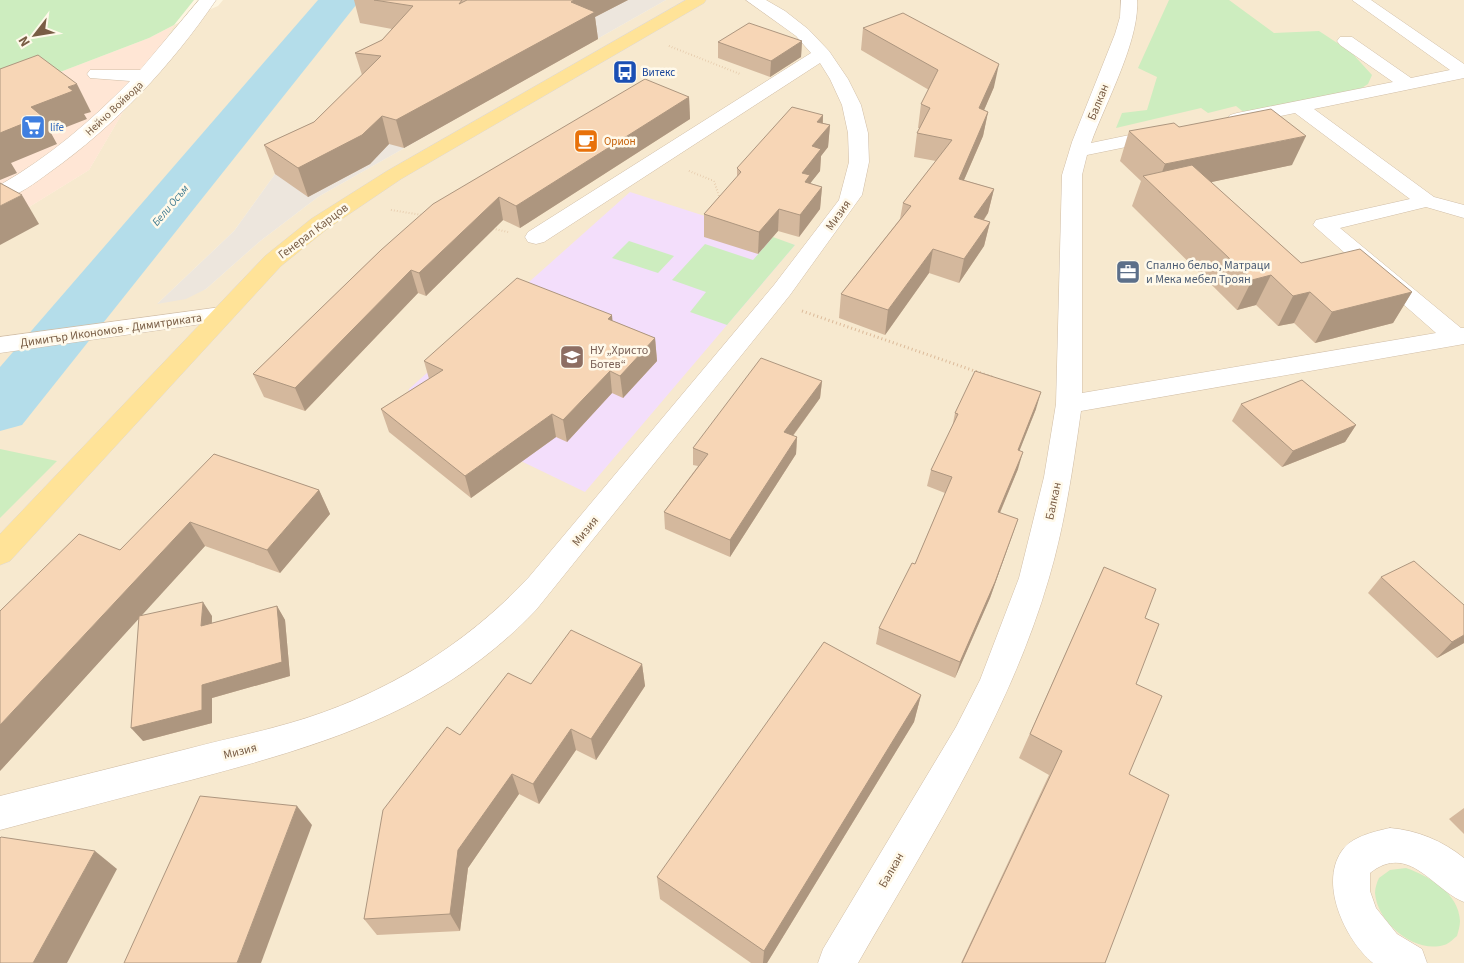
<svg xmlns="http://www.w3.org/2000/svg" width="1464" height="963" font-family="'Source Sans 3',sans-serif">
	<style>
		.residential { fill: #f7e9cf }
		.commercial { fill: #ffe6d5 }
		.industrial { fill: #ede6dd }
		.education { fill: #f3defb }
		.green { fill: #cdedbf }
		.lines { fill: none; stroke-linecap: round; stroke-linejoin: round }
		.river { fill: #b4ddea; fill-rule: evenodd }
		.minor-casing { stroke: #d1bea7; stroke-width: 1 }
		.major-casing { stroke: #dfd8d2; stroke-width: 1 }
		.path-far1 { stroke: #dcba99; stroke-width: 2; stroke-dasharray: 0.5 2.5; stroke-linecap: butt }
		.path { stroke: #dcba99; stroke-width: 3; stroke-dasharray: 1 3; stroke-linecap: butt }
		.minor { fill: #fff; fill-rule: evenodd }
		.major { fill: #ffe398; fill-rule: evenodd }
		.wall { fill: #d4b89d }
		.shaded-wall { fill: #ad967f }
		.building { fill: #f7d6b6; stroke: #ad967f }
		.labels { text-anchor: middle; stroke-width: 5; stroke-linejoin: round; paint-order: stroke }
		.far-transit-label { font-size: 11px; fill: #164399; stroke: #fff9ea; text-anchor: start }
		.far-street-label { font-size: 11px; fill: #795d45; stroke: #fff9ea }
		.far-shop-label { font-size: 11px; fill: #366cbe; stroke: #fff9ea; text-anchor: start }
		.far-food-label { font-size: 11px; fill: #c56008; stroke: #fff9ea; text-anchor: start }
		.far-water-label { font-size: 11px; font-style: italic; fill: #3c798f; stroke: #fff9ea }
		.street-label { font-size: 12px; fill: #795d45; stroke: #fff9ea }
		.service-label { font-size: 12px; fill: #4e5e75; stroke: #fff9ea; text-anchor: start }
		.education-label { font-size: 12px; fill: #785e54; stroke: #fff9ea; text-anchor: start }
	</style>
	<rect width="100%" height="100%" fill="#fef6e2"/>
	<polygon class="residential" points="223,0 370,0 436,36 275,174 234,231 158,303 206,289 259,242 318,197 666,0 1464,0 1464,963 0,963 0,225 89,170 174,25 218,6"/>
	<polygon class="commercial" points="174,25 89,170 0,225 0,95 149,38"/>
	<polygon class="industrial" points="370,0 666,0 318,197 259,242 206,289 186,299 157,304 234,231 275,174 436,36 360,23"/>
	<polygon class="education" points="630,192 795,245 585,492 407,406 409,389"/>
	<g class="green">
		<polygon points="0,0 194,0 174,25 149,38 0,95"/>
		<polygon points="1169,0 1229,0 1274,33 1319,31 1351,52 1372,75 1368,84 1357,91 1246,114 1236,106 1208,113 1201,108 1116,128 1122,113 1147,110 1157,77 1138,68"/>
		<polygon points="773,237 795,245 727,325 690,312 706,292 672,280 705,244 753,260"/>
		<polygon points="629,241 674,256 658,273 612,258"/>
		<polygon points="0,449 57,461 0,518"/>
		<path d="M1406,868C1429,876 1459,893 1460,921C1460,926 1458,932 1457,936C1453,939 1449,944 1444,945C1414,954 1377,922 1375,893C1375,888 1377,882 1379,878L1390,870Z"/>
	</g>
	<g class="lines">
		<polygon class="river" points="318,0 360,0 22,425 0,431 0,367"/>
		<defs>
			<g id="minor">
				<path d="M199,0H216C171,66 115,126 50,172C35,183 18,196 0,200V185C49,157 91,121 130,81L90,78L87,74L90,70H140Z"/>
				<path d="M746,0H766L785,11L808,29L829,51L848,79L861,105L868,133L869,162L862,195L790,295L536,610C439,712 322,745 191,780C127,796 64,813 0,830V796C62,780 125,765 187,749C221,740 256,733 290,723C381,697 465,646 529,577L774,285L839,200L849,162L848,133L842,105L830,79L820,63L544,242L536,244L528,242L525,237L528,232L811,53L796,36Z"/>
				<path d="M1121,0H1137C1140,40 1105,104 1091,143L1163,128L1170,130L1173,134L1170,138L1087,155L1082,175V393L1436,333L1313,225L1316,220L1410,199L1295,113L1237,125L1230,123L1227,119L1230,115L1237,113L1393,82L1340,45L1337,41L1340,37H1352L1411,78L1450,70L1352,0H1371L1464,64V78L1314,109L1434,197L1464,205V218L1426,207L1340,228L1461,328H1464V344L1081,411C1073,467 1065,524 1049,578C1009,716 929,839 858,963H818L823,949L956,727L980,680L1019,578L1044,477L1056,404L1062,175L1072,142L1115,34L1120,17Z"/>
				<polygon points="221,307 229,310 233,315 229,320 0,353 0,337"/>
				<path d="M1390,828C1417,830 1443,841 1464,858V902C1433,890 1409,842 1370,873V891L1376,908L1397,934L1422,949L1427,963H1373C1345,940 1317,881 1344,848C1354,836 1376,831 1390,828Z"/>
			</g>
			<polygon id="major" points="686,0 706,0 704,3 401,179 327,229 281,266 10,561 0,565 0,534 265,256 311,219 387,171"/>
		</defs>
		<use href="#minor" class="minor-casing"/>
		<use href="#major" class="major-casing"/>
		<g class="path-far1">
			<polyline points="669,46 740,74"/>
			<polyline points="689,171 714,181 720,199"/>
			<polyline points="391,210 422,215"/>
			<polyline points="490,228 508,232"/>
		</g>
		<polyline class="path" points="802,311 992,377"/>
		<use href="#minor" class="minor"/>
		<use href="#major" class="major"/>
	</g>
	<g class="wall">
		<polygon points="354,0 628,0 595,17 598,39 404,148 389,144 370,164 308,197 275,174 264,145 314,122 362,75 355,53 382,40 392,29 360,23"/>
		<polygon points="863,28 994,87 984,110 988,112 983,136 964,180 994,189 988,213 984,220 990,222 984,246 959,283 929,273 885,335 839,318 841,294 900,219 903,203 936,161 914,157 917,133 920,128 918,128 921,104 929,90 861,50"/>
		<polygon points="802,41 801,57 770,77 718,58 718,42"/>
		<polygon points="689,97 690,119 520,228 503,220 426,296 418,293 305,411 264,397 253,374 381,250"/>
		<polygon points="823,115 823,123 830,125 828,147 821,156 820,171 810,183 822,187 820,209 799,237 778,231 758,254 704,237 704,214 737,178 737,168"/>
		<polygon points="1179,127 1292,165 1211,182 1301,263 1412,292 1393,323 1315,343 1294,323 1278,326 1256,305 1237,310 1132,206 1141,181 1120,161 1129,131"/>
		<polygon points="613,321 655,338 657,361 623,398 612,393 567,442 556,437 471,498 389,432 381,409 429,379 424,361"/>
		<polygon points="822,381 820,398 793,436 797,437 796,454 730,557 665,529 664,512 698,466 693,465 693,448"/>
		<polygon points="1241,404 1356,425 1345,442 1282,467 1232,421"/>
		<polygon points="1036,409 1019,451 1018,469 1000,513 1018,519 990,598 955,678 876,644 879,628 915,564 945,493 927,486 931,470 952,428 955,413"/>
		<polygon points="214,454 319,490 330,514 280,573 205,546 141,615 212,616 212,623 277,606 285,620 290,676 212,698 212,723 143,741 139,618 0,771"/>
		<polygon points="1104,567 1145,618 1136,684 1129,774 1105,963 961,963 1049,775 1019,758"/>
		<polygon points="1381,577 1464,643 1437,658 1368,593"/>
		<polygon points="642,664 645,686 596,760 576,750 539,804 519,794 468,868 460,931 377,935 364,919 460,735 531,684"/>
		<polygon points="921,695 914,722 767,963 751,963 660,899 657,877"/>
		<polygon points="1464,808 1464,834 1449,819"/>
	</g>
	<g class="shaded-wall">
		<polygon points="574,0 628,0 595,17 598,39 404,148 396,120"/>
		<polygon points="802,41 801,57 770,77 771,61"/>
		<polygon points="999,64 994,87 975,131 979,108"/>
		<polygon points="77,84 91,112 84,114 87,119 51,133 57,144 11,163 17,173 0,180 0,133 31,107 68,87"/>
		<polygon points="689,97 690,119 520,228 516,206"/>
		<polygon points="988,112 983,136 954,203 959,179"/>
		<polygon points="823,115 822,134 830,125 828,147 821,156 820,171 801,195 802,173 812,146 817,122"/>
		<polygon points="382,116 389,144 370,164 308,197 298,168"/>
		<polygon points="1306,136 1292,165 1160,193 1156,188 1165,164"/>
		<polygon points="822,187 820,209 799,237 800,215"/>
		<polygon points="994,189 988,213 969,241 974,217"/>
		<polygon points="22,195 39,224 0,245 0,206"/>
		<polygon points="499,197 503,220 426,296 419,273"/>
		<polygon points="779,209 778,231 758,254 759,232"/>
		<polygon points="990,222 984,246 959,283 964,259"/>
		<polygon points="933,249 929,273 885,335 888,310"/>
		<polygon points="411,270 418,293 305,411 295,388"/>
		<polygon points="1271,275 1256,305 1237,310 1252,280"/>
		<polygon points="1310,292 1294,323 1278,326 1293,296"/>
		<polygon points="1412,292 1393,323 1315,343 1332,312"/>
		<polygon points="612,315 614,338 608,319"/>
		<polygon points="655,338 657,361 623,398 620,376"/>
		<polygon points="610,371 612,393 567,442 563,420"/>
		<polygon points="822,381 820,398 783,449 784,432"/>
		<polygon points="1041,392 1036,409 1013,467 1018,450"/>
		<polygon points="552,414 556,437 471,498 465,476"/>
		<polygon points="1356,425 1345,442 1282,467 1293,451"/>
		<polygon points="797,437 796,454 730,557 730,540"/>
		<polygon points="1023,452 1018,469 993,529 998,512"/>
		<polygon points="319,490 330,514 280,573 267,550"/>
		<polygon points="1018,519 990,598 955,678 960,662"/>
		<polygon points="190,522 205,546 0,771 0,725"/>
		<polygon points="203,602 212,616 211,640 201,626"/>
		<polygon points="277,606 285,620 290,676 212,698 212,723 143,741 131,728 202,685"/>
		<polygon points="1464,635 1464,643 1437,658 1452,642"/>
		<polygon points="642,664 645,686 596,760 591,739"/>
		<polygon points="921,695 914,722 767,963 763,963 764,951"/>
		<polygon points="571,729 576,750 539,804 533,784"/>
		<polygon points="512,774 519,794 468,868 460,931 450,914 458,850"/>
		<polygon points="297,806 312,825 261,963 237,963"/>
		<polygon points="95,851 117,869 67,963 33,963"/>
	</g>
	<g class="building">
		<polygon points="374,0 462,0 459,4 467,0 574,0 571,2 595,12 396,120 382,116 362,135 298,168 264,145 314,122 381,56 355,53 382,40 413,6"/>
		<polygon points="903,13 999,64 979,108 988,112 959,179 994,189 974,217 990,222 964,259 933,249 888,310 841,294 911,206 903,203 952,140 917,133 930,108 921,104 938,70 863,28"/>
		<polygon points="749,23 802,41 771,61 718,42"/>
		<polygon points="38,55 77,84 68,87 73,91 31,107 42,116 0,133 0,69"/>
		<polygon points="645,79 689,97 516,206 499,197 419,273 411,270 295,388 253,374 381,250 433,204"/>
		<polygon points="792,107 823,115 817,122 830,125 812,146 821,149 802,173 810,175 805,182 822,187 800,215 779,209 759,232 704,214 741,172 737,168"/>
		<polygon points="1271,109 1306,136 1165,164 1129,131 1174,123 1179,127"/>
		<polygon points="1192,165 1301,263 1360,249 1412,292 1332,312 1310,292 1293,296 1271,275 1252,280 1143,176"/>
		<polygon points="0,183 22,195 0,206"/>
		<polygon points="517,278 612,315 608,319 655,338 620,376 610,371 563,420 552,414 465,476 381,409 443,370 424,361"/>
		<polygon points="761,358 822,381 784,432 797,437 730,540 664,512 708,454 693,448"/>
		<polygon points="975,371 1041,392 1018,450 1023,452 998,512 1018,519 995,582 960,662 879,628 912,563 915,564 952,477 931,470 958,414 955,413"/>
		<polygon points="1302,380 1356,425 1293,451 1241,404"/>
		<polygon points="214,454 319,490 267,550 190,522 0,725 0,611 79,534 120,550"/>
		<polygon points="1414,561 1464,605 1464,635 1452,642 1381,577"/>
		<polygon points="1104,567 1156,589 1145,618 1159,624 1136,684 1162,696 1129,774 1169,795 1105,963 962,963 1062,751 1030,734"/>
		<polygon points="203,602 201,626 277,606 282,662 202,685 202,710 131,728 139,616"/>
		<polygon points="571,630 642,664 591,739 571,729 533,784 512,774 458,850 450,914 364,919 383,810 447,727 460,735 508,673 531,684"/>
		<polygon points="824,642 921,695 764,951 657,877"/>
		<polygon points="200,796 297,806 237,963 124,963"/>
		<polygon points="1,837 95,851 33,963 0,963 0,838"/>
	</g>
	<defs>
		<symbol id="bus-square" viewBox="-11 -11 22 22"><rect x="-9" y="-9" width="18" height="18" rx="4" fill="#1a4fb4" stroke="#fff9ea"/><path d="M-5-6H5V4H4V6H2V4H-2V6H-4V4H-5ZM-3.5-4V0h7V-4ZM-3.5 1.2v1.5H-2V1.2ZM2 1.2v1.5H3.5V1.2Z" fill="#fff"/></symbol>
		<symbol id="supermarket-square" viewBox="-11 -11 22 22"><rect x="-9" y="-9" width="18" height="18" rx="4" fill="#3f7fe0" stroke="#fff9ea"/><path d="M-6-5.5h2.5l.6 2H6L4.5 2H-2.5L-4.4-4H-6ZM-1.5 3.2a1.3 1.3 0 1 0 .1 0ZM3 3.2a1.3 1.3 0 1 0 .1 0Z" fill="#fff"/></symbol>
		<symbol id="cafe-square" viewBox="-11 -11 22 22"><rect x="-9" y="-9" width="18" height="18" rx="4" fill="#e8710a" stroke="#fff9ea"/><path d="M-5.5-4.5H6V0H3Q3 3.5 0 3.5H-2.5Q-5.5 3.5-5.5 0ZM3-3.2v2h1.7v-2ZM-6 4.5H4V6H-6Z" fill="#fff"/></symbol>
		<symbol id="office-square" viewBox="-11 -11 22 22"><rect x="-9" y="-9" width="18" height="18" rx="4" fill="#5c6f8a" stroke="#fff9ea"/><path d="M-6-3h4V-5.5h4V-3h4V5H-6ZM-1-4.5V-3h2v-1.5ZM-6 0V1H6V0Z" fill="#fff"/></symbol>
		<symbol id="school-square" viewBox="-11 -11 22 22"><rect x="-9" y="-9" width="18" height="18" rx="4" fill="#8d6e63" stroke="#fff9ea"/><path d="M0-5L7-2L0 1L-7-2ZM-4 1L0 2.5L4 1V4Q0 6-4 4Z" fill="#fff"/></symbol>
	</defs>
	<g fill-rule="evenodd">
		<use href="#bus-square" x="611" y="58" width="28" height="28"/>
		<use href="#supermarket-square" x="19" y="113" width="28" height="28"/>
		<use href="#cafe-square" x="572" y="127" width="28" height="28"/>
		<use href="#office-square" x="1114" y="258" width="28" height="28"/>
		<use href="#school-square" x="558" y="343" width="28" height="28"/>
	</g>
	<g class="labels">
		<g class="far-transit-label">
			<text x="642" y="76">Витекс</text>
		</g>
		<g class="far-street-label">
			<text transform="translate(114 108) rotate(-43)" y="4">Нейчо Войвода</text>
		</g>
		<g class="far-shop-label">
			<text x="50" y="131">life</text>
		</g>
		<g class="far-food-label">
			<text x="604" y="145">Орион</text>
		</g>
		<g class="far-water-label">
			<text transform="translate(170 205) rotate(-50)" y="4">Бели Осъм</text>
		</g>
		<g class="street-label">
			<text transform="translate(1098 102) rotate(-68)" y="4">Балкан</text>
			<text transform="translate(838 215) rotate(-55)" y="4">Мизия</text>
			<text transform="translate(313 231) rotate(-37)" y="4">Генерал Карцов</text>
			<text transform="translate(111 330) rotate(-8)" y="4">Димитър Икономов - Димитриката</text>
			<text transform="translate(1053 501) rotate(-78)" y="4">Балкан</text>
			<text transform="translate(585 531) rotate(-51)" y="4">Мизия</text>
			<text transform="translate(240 751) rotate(-14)" y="4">Мизия</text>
			<text transform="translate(891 870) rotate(-60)" y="4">Балкан</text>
		</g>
		<g class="service-label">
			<text x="1146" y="269">Спално бельо, Матраци<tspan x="1146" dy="14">и Мека мебел Троян</tspan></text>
		</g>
		<g class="education-label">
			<text x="590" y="354">НУ „Христо<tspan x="590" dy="14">Ботев“</tspan></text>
		</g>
	</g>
	<g transform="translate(35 35) rotate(239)" stroke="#fff9ea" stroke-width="4" paint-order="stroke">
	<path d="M0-4L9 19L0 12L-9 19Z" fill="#795d45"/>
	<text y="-8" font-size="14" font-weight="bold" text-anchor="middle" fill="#795d45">N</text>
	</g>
</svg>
